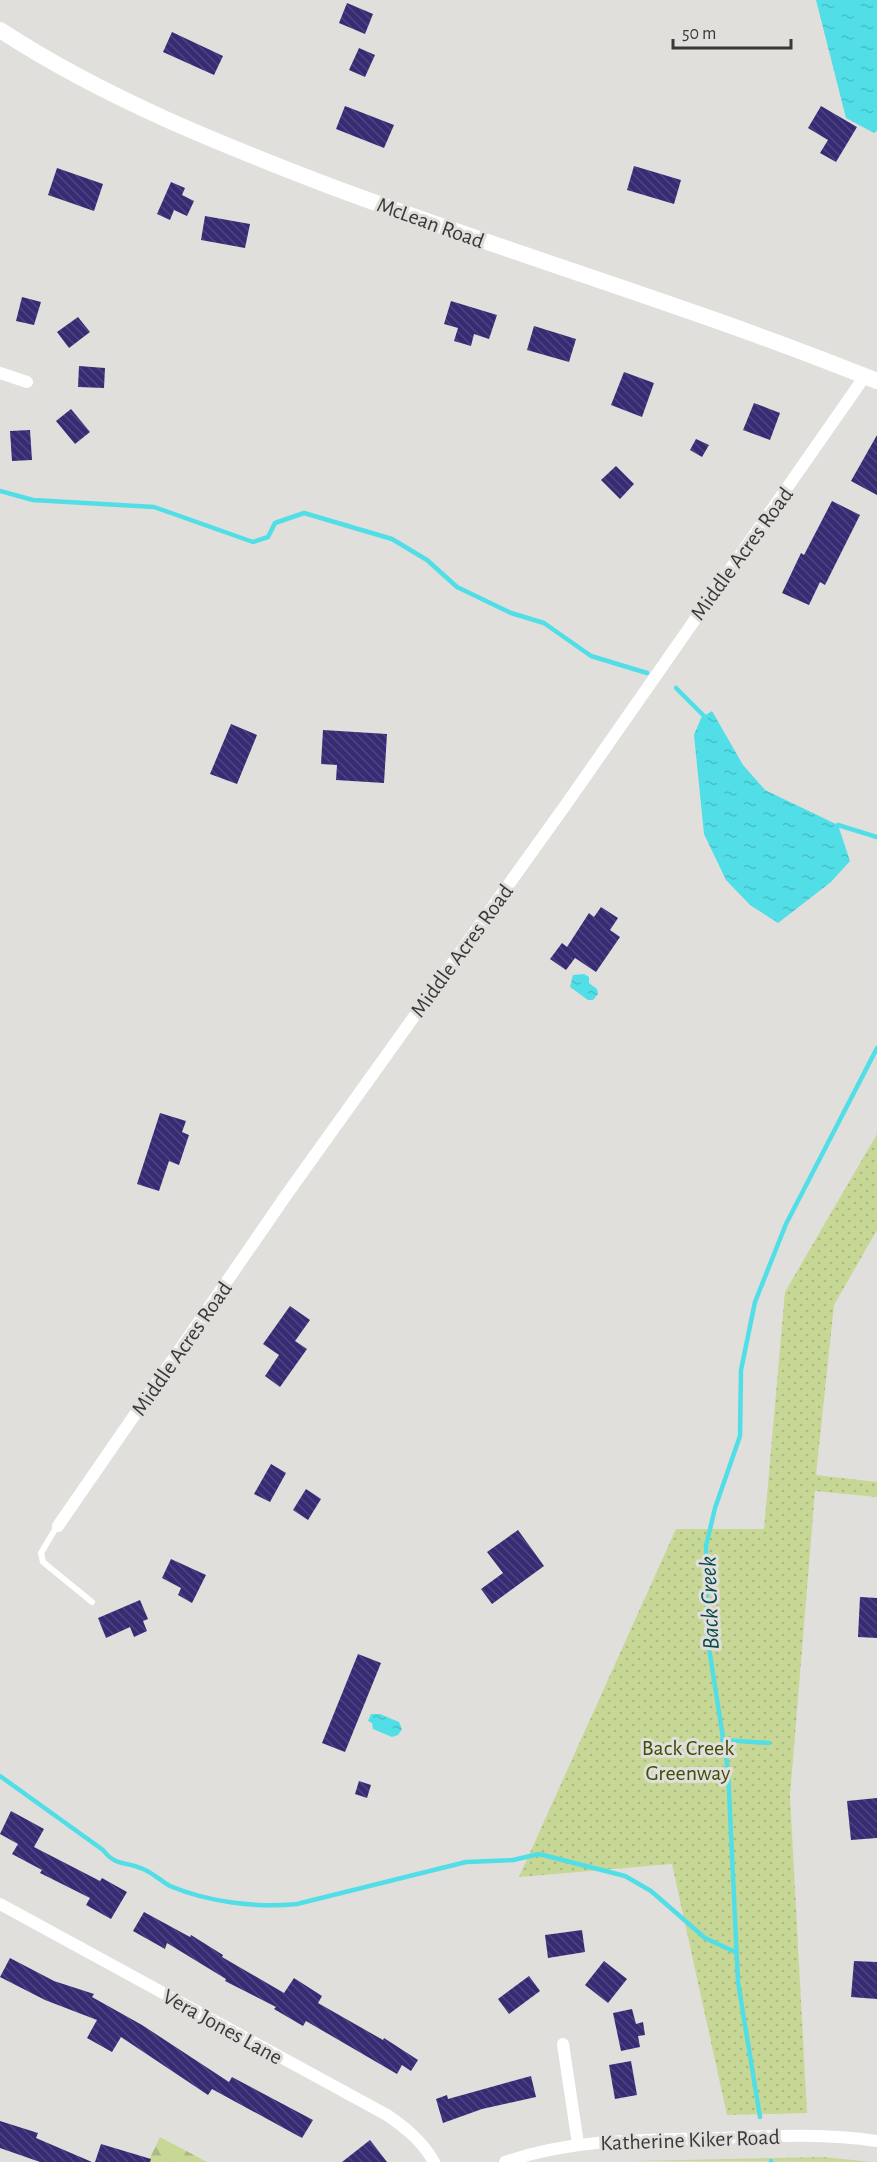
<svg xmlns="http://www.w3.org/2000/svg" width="877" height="2162" font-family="'Alegreya Sans',sans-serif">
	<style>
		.forest { fill: url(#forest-firs) }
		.park { fill: url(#park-dots) }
		.water { fill: url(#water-ripples) }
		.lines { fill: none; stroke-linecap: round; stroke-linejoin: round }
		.stream { stroke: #51dee6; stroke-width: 4.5 }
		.building { fill: url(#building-back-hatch) }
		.service { stroke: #fff; stroke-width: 6 }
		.minor { stroke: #fff; stroke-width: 12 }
		.tertiary { stroke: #fff; stroke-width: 16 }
		.labels { text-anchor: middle; stroke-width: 6; stroke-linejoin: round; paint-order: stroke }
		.street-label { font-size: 22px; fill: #3a3938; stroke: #e0dfdc }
		.park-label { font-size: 22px; fill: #404d07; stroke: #e0dfdc }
		.water-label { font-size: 24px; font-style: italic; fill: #06484b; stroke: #e0dfdc }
	</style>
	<defs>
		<pattern id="forest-firs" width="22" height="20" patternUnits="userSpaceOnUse" patternTransform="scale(1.5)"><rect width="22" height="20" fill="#c7d896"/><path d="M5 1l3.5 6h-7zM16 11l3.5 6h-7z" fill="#acba82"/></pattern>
		<pattern id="park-dots" width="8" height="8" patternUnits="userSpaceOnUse" patternTransform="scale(1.5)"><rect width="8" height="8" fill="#c7d896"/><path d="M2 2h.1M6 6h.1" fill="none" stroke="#acba82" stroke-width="1.8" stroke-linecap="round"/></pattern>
		<pattern id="water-ripples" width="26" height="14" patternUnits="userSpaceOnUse" patternTransform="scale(1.5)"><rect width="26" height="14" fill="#51dee6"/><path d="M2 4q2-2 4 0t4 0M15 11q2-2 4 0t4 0" fill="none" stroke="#47bfc6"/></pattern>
		<pattern id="building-back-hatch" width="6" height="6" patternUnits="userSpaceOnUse" patternTransform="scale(1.5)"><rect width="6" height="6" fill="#372c74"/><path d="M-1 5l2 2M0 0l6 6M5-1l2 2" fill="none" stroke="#4c4380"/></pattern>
	</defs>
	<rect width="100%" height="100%" fill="#e0dfdc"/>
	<polygon class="forest" points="160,2137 207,2162 148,2162"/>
	<g class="park">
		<polygon points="877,1134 877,1230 834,1305 816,1475 877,1482 877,1497 815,1491 790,1796 807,2113 727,2115 672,1864 519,1877 676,1529 764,1529 785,1292"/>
		<polygon points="823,2157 872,2162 634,2161"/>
	</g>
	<g class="water">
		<polygon points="816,0 877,0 877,131 874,133 846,118"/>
		<polygon points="712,711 743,765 765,790 838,825 850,861 831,882 778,923 750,905 726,880 704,834 694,735 701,718"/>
		<polygon points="584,974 589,977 589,983 597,989 598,994 593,1000 588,1000 570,987 573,975"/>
		<polygon points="371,1714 380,1714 399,1722 402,1729 398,1735 392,1737 373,1729 372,1723 368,1721"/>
	</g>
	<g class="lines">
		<g class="stream">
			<polyline points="0,491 33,500 154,507 253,542 268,537 275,523 304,513 392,539 427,560 457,587 511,613 544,623 591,656 647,673"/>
			<polyline points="676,688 704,716 706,720"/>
			<polyline points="835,828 838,825 877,837"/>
			<polyline points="722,1740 769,1743"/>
			<path d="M0,1776L103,1850C116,1867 126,1861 143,1869C153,1873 161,1881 170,1886C208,1902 256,1908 297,1904L466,1862L513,1860L539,1854L625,1876L651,1891L705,1938L735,1952"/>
			<polyline points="760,2117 738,1982 728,1770 707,1635 706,1546 715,1508 740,1436 741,1370 755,1302 786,1224 877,1048"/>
			<polyline points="771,2161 771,2162"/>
		</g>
	</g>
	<g class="building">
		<polygon points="347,3 373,14 365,34 339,23"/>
		<polygon points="172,32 223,56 214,75 163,52"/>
		<polygon points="359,48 375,55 365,77 349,70"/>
		<polygon points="345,106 394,125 384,148 336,129"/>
		<polygon points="821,106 857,127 836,162 820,153 828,140 808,128"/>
		<polygon points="634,166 681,180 674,204 627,190"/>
		<polygon points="57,168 103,184 94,211 48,195"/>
		<polygon points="171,182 185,188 182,195 194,201 187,216 174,210 170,220 157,214"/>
		<polygon points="205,216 250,224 245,248 201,240"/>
		<polygon points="22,297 41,302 34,325 16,321"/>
		<polygon points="451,301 497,315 489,339 474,334 471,346 454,341 458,328 444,324"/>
		<polygon points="78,317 90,332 69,348 57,332"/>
		<polygon points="534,326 576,339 569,362 527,350"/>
		<polygon points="79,366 105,368 104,388 78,387"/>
		<polygon points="624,372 654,383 642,417 611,405"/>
		<polygon points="754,403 780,413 770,440 743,430"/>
		<polygon points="71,409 90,432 75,444 56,421"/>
		<polygon points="30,430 32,460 12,461 10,431"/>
		<polygon points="877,435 877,495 851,481"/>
		<polygon points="696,439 709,445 702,457 690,450"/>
		<polygon points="616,466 634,484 620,499 601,480"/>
		<polygon points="832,501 860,515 825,585 820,582 809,605 782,593 801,553 804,555"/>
		<polygon points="231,724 257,735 237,784 210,774"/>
		<polygon points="323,730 387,734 384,783 336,780 337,765 321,764"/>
		<polygon points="601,907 618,918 610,930 620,937 596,972 575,958 566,970 550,959 562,943 567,947 589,913 594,917"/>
		<polygon points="160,1113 186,1121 182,1132 189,1135 179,1165 169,1161 159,1191 137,1184"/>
		<polygon points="290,1306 310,1320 295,1341 307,1349 280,1387 265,1376 279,1355 263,1344"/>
		<polygon points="271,1464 286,1473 270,1502 254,1494"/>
		<polygon points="306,1489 321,1499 308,1520 293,1510"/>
		<polygon points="518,1530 544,1566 492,1604 481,1589 503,1573 487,1552"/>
		<polygon points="171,1559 206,1575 192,1603 178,1595 181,1588 162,1578"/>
		<polygon points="860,1597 877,1598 877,1638 858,1637"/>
		<polygon points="140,1600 148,1619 143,1621 147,1631 134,1637 130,1627 106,1638 98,1618"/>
		<polygon points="358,1654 381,1663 345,1752 322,1743"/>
		<polygon points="359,1781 371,1785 367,1798 355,1794"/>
		<polygon points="877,1798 877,1838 851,1840 847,1801"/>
		<polygon points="11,1811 44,1829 34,1847 100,1881 102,1878 127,1892 111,1919 86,1905 90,1898 40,1873 42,1870 12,1854 18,1844 0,1834"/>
		<polygon points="144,1912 190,1937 191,1935 223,1955 222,1957 284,1993 294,1978 322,1996 318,2003 383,2040 384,2038 418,2060 411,2071 402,2065 397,2074 306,2021 303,2026 274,2009 276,2007 225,1981 226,1979 167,1943 165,1949 133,1931"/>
		<polygon points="582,1930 585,1952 548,1958 545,1935"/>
		<polygon points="10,1958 54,1981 94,1994 92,1997 142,2025 229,2082 232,2077 313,2120 302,2138 212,2089 208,2095 121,2037 112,2052 87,2038 97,2020 45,2000 0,1977"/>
		<polygon points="604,1961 627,1979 608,2003 585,1985"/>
		<polygon points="854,1961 877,1962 877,1999 851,1997"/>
		<polygon points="529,1976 540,1991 509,2014 498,1999"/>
		<polygon points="632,2009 636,2024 643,2022 645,2035 638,2036 640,2047 621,2051 613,2013"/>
		<polygon points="631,2061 637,2095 615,2099 609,2065"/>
		<polygon points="531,2076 536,2097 482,2109 443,2123 436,2099 447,2095 448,2099"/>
		<polygon points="0,2121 38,2133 36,2138 92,2162 40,2162 0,2148"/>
		<polygon points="370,2140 387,2162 342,2162"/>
		<polygon points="101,2144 151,2159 150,2162 95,2162"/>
	</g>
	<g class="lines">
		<polyline class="service" points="57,1526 41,1553 43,1562 92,1602"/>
		<g class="minor">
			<polyline points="0,373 27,382"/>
			<polyline points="58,1526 287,1194 567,803 865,376"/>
			<path d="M0,1904L387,2115C406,2128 422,2141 434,2162"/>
			<polyline points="563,2044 578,2144"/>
			<path d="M505,2162C574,2138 645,2140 717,2138C770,2136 824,2133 877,2141"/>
		</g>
		<path class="tertiary" d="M0,30C104,98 220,144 335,188C515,255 699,309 877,381"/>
	</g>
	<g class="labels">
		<g class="street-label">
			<text transform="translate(431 222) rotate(20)" y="8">McLean Road</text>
			<text transform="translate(741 553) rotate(-54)" y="8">Middle Acres Road</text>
			<text transform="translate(461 950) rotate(-54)" y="8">Middle Acres Road</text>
			<text transform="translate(181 1348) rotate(-55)" y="8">Middle Acres Road</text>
			<text transform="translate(223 2026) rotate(29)" y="8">Vera Jones Lane</text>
			<text transform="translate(690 2139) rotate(-2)" y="8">Katherine Kiker Road</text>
		</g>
		<g class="park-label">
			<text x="688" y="1755">Back Creek<tspan x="688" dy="25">Greenway</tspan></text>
		</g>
		<g class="water-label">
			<text transform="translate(709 1603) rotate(-92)" y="8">Back Creek</text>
		</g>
	</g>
	<path d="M673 39v9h118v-9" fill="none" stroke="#3a3938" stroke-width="3"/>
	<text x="682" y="39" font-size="18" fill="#3a3938" stroke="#e0dfdc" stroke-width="4.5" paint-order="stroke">50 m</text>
</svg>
